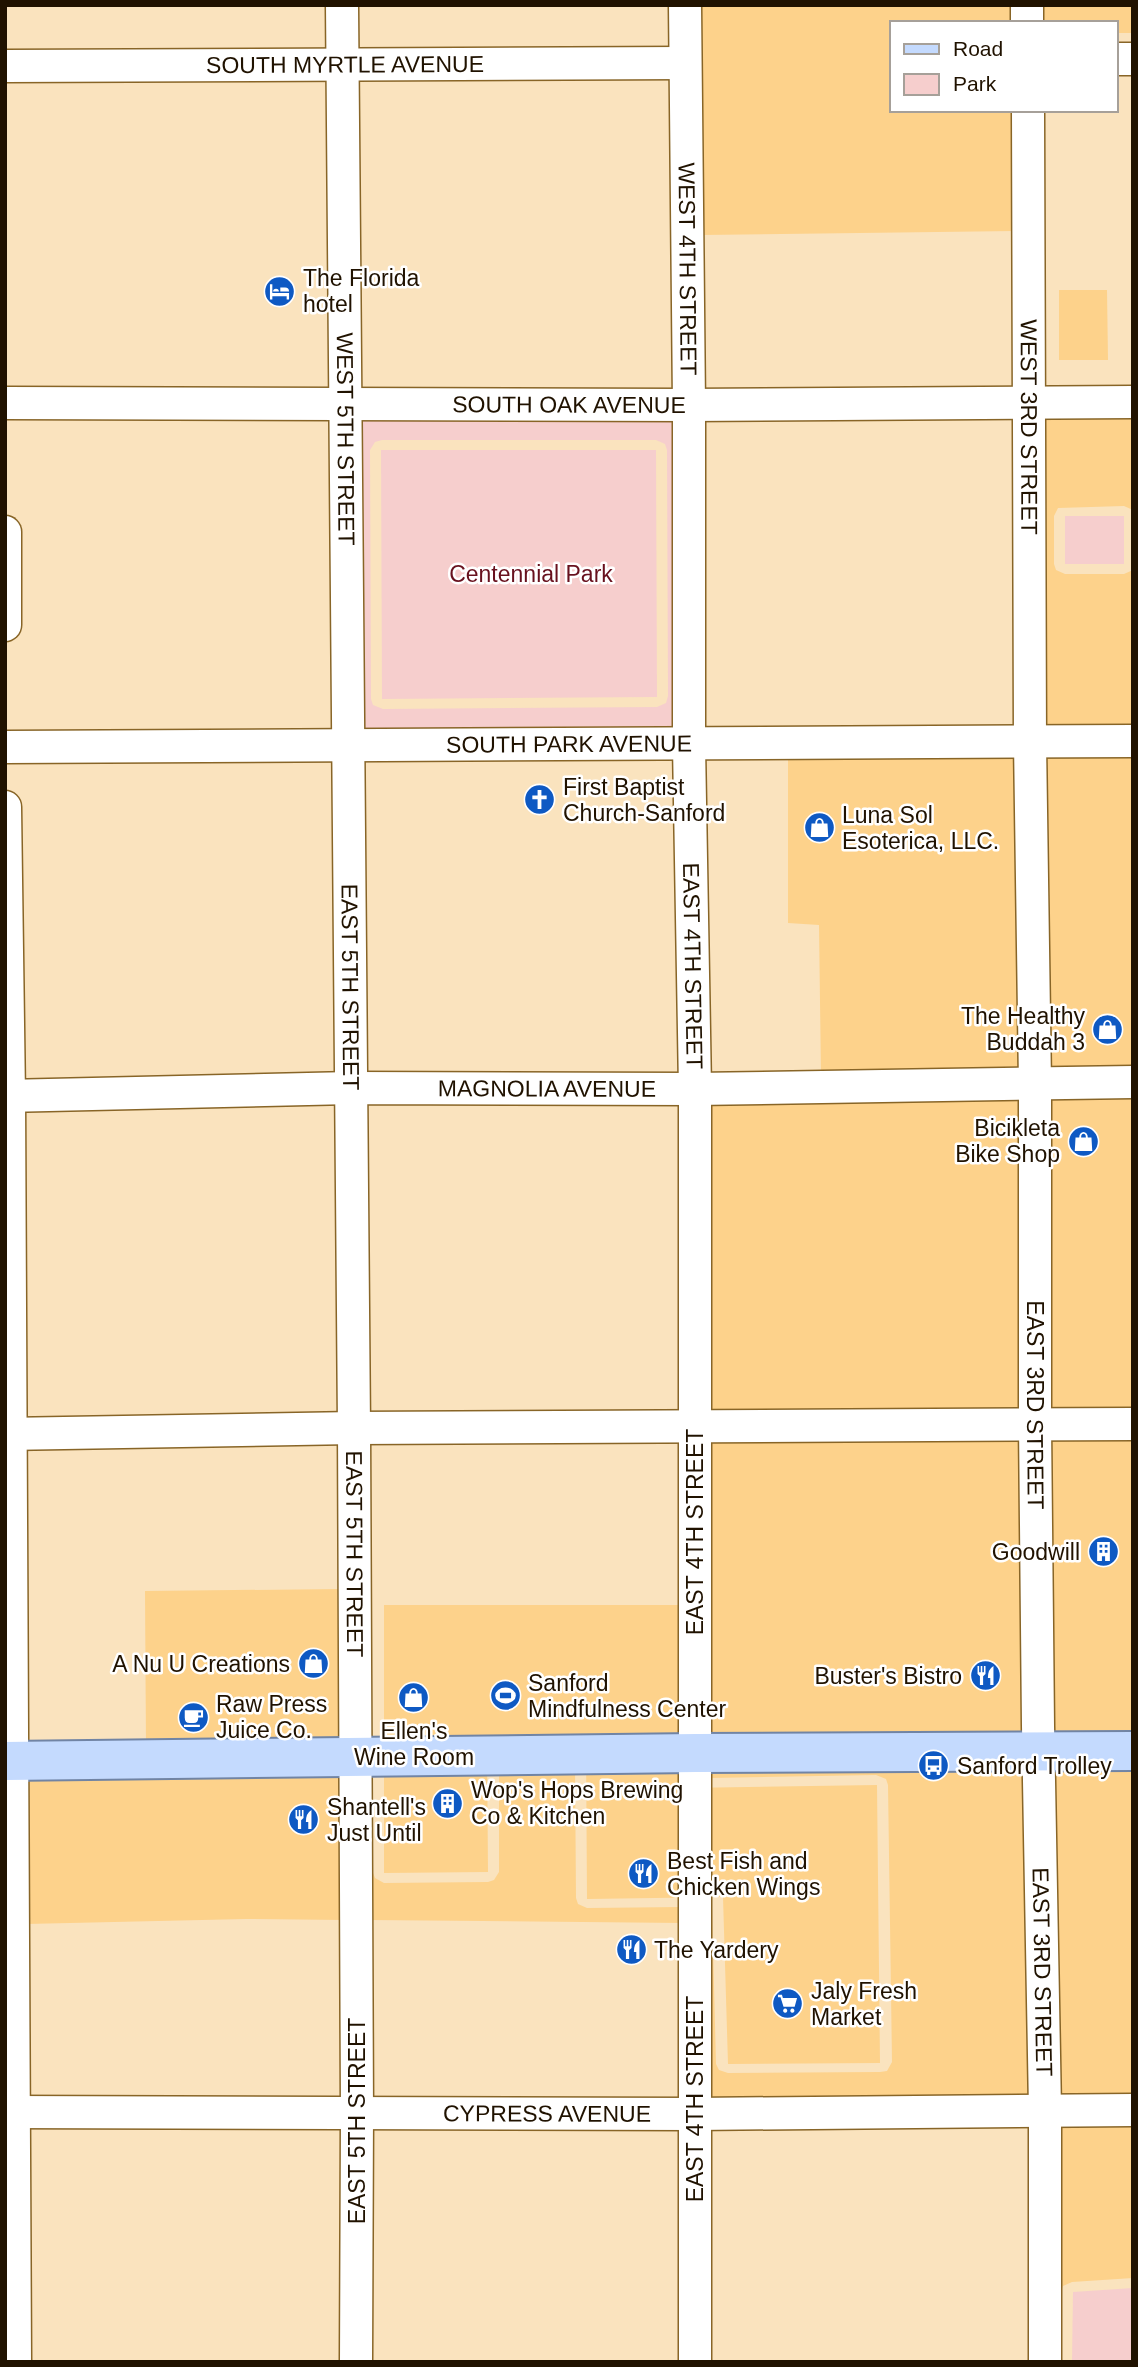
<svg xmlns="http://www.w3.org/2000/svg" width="1138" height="2367" font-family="Helvetica,sans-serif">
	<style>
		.built { fill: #fdd28b }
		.green { fill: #f6cecd; fill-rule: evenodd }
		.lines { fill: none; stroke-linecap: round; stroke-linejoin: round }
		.minor-casing { stroke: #886527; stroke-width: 35 }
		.major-casing { stroke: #7184a4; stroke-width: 42 }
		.minor { stroke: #fff; stroke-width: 32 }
		.major { stroke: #c4dafe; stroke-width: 38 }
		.labels { text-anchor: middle; stroke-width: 5; stroke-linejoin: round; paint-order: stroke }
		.street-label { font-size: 23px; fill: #201200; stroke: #fff }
		.poi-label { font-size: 23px; fill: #201200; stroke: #fff; text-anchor: start }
		.park-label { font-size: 23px; fill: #68111e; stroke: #fff }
	</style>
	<rect width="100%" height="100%" fill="#fae3be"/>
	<g class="built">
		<polygon points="698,5 1013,5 1013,23 891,23 891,110 1014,110 1015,231 701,235"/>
		<polygon points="1040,5 1133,5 1133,33 1115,33 1115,23 1040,23"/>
		<polygon points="1059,290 1107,290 1108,360 1059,360"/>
		<polygon points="1133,413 1133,510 1124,506 1058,508 1054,516 1054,564 1056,570 1065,574 1124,574 1133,570 1133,730 1043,731 1042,414"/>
		<polygon points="1133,753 1133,1071 1049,1072 1043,754"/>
		<polygon points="1017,754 1022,1073 821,1076 819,925 788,923 788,755"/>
		<polygon points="1133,1094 1133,1413 1048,1412 1049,1095"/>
		<polygon points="1022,1096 1022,1412 708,1414 708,1100"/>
		<polygon points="1022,1435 1025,1740 710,1741 708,1438"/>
		<polygon points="1049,1435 1133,1436 1133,1739 1052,1739"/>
		<polygon points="341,1589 342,1746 146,1748 145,1591"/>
		<polygon points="384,1605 684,1605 683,1788 877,1785 880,2063 728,2064 723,1897 587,1899 586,1742 487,1743 488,1872 384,1873"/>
		<polygon points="1133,1762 1133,2098 1058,2098 1052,1763"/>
		<polygon points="1026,1763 1032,2098 708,2102 710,1907 712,1907 716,2064 719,2070 728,2073 880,2072 887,2071 892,2062 888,1785 886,1779 876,1775 710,1778 710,1765"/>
		<polygon points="575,1766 576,1898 578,1904 587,1908 683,1907 683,1923 369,1920 368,1769 373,1769 373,1873 375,1878 384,1883 488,1882 494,1880 499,1872 499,1767"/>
		<polygon points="342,1770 343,1920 246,1919 26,1924 26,1773"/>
		<polygon points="1058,2121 1133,2121 1133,2278 1072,2282 1063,2286 1061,2292 1061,2362 1058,2362"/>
	</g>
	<g class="green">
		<path d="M360,416L676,417L675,733L361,734ZM382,440H656L665,444L667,450L668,696L666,703L657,707L383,709L373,705L371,699L370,450L375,442Z"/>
		<polygon points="381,450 656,450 657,697 382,699"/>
		<rect x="1065" y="516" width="59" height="48"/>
		<polygon points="1133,2288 1133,2362 1072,2362 1073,2292"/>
	</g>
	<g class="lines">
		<defs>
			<g id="minor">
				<path id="s1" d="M342,5L354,1428L357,2113L356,2362"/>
				<path id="s2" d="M685,5L689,405V745L695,1089V2362"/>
				<polyline points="1027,5 1027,23"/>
				<polyline points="1115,59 1133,59"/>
				<path id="s3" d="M5,66L685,63"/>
				<path id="s4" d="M1028,110L1030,742L1035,1084V1424L1038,1726L1045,2110V2362"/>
				<path id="s5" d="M5,403L689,405L1133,402"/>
				<polyline points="5,532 5,625"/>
				<path id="s6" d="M5,747L1133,741"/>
				<polyline points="5,807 9,1096 15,2362"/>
				<path id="s7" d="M5,1096L351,1088L695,1089L1133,1082"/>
				<polyline points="5,1434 354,1428 1133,1424"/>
				<path id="s8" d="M5,2112L695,2114L1133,2110"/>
			</g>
			<polyline id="major" points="5,1761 696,1753 1133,1751"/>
		</defs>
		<use href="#minor" class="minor-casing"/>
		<use href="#major" class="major-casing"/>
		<use href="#minor" class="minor"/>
		<use href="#major" class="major"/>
	</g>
	<defs>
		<symbol id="hotel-disc" viewBox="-11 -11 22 22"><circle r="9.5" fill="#0e59c3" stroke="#fff"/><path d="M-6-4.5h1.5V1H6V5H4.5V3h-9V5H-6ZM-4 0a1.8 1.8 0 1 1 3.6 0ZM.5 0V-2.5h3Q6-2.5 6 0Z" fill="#fff"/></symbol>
		<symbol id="church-disc" viewBox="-11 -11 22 22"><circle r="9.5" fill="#0e59c3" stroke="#fff"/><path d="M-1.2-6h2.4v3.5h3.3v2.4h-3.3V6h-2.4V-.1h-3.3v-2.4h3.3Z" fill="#fff"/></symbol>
		<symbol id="shop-disc" viewBox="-11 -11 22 22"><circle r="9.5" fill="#0e59c3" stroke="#fff"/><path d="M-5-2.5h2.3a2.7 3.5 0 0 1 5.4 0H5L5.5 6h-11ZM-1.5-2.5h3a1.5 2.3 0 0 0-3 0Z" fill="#fff"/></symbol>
		<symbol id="building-disc" viewBox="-11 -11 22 22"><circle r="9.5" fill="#0e59c3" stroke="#fff"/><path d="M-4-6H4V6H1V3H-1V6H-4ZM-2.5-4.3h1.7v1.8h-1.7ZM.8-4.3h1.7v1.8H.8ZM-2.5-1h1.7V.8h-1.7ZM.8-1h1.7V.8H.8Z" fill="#fff"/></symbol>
		<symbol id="restaurant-disc" viewBox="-11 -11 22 22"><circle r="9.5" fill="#0e59c3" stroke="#fff"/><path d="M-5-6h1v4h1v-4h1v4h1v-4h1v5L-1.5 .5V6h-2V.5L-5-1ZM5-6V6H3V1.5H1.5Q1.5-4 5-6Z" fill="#fff"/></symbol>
		<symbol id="stadium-disc" viewBox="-11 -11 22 22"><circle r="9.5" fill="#0e59c3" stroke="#fff"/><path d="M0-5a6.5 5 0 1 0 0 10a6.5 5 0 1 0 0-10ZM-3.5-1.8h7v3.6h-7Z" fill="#fff"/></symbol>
		<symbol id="cafe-disc" viewBox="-11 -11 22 22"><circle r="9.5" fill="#0e59c3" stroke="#fff"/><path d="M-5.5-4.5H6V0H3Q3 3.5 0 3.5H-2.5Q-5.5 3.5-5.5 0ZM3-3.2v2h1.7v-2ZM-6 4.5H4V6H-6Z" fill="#fff"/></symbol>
		<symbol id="bus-disc" viewBox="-11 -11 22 22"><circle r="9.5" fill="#0e59c3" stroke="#fff"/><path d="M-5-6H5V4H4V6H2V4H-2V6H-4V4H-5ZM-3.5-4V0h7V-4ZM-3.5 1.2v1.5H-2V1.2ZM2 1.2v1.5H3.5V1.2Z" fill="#fff"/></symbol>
		<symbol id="supermarket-disc" viewBox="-11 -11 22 22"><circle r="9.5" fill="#0e59c3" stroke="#fff"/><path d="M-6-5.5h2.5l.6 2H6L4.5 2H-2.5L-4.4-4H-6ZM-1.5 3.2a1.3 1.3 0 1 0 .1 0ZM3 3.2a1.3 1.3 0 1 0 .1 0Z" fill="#fff"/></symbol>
	</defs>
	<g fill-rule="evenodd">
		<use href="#hotel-disc" x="262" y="274" width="35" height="35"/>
		<use href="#church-disc" x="522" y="782" width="35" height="35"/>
		<use href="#shop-disc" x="802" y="810" width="35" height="35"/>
		<use href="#shop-disc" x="1090" y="1012" width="35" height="35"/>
		<use href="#shop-disc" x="1066" y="1124" width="35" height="35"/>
		<use href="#building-disc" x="1086" y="1534" width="35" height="35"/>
		<use href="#shop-disc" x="296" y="1646" width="35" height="35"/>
		<use href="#restaurant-disc" x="968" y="1658" width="35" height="35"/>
		<use href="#stadium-disc" x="488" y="1678" width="35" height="35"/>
		<use href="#shop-disc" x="396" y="1680" width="35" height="35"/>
		<use href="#cafe-disc" x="176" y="1700" width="35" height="35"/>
		<use href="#bus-disc" x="916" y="1748" width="35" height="35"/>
		<use href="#building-disc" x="430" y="1786" width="35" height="35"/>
		<use href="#restaurant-disc" x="286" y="1802" width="35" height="35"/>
		<use href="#restaurant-disc" x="626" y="1856" width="35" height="35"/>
		<use href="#restaurant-disc" x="614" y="1932" width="35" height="35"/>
		<use href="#supermarket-disc" x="770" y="1986" width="35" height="35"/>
	</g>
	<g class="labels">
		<g class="street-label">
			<text dy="8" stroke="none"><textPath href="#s3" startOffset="340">SOUTH MYRTLE AVENUE</textPath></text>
			<text dy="8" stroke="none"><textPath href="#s2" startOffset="264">WEST 4TH STREET</textPath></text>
			<text dy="8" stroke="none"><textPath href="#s5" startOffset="564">SOUTH OAK AVENUE</textPath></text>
			<text dy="8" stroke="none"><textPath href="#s4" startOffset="317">WEST 3RD STREET</textPath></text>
			<text dy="8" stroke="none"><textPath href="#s1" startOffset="434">WEST 5TH STREET</textPath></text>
			<text dy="8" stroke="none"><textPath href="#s6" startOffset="564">SOUTH PARK AVENUE</textPath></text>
			<text dy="8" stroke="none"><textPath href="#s2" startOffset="961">EAST 4TH STREET</textPath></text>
			<text dy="8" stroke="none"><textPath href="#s1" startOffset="982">EAST 5TH STREET</textPath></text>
			<text dy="8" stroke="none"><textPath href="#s7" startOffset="542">MAGNOLIA AVENUE</textPath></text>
			<text dy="8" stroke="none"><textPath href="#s4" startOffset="1295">EAST 3RD STREET</textPath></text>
			<text transform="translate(695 1532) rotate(-90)" y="8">EAST 4TH STREET</text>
			<text dy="8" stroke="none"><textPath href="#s1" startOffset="1549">EAST 5TH STREET</textPath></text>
			<text dy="8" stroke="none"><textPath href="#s4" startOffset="1862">EAST 3RD STREET</textPath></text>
			<text transform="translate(695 2099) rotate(-90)" y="8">EAST 4TH STREET</text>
			<text dy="8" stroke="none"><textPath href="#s8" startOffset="542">CYPRESS AVENUE</textPath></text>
			<text transform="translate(357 2121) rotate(-90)" y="8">EAST 5TH STREET</text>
		</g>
		<g class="poi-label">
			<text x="303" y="286">The Florida<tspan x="303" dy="26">hotel</tspan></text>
			<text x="563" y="795">First Baptist<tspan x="563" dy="26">Church-Sanford</tspan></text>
			<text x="842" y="823">Luna Sol<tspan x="842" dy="26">Esoterica, LLC.</tspan></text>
			<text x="1085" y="1024" text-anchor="end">The Healthy<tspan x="1085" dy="26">Buddah 3</tspan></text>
			<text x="1060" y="1136" text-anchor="end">Bicikleta<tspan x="1060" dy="26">Bike Shop</tspan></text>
			<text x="1080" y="1560" text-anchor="end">Goodwill</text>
			<text x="290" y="1672" text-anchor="end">A Nu U Creations</text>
			<text x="962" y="1684" text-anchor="end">Buster's Bistro</text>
			<text x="528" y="1691">Sanford<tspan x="528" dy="26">Mindfulness Center</tspan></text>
			<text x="216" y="1712">Raw Press<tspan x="216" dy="26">Juice Co.</tspan></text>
			<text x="414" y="1739" text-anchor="middle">Ellen's<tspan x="414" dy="26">Wine Room</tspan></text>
			<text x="957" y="1774">Sanford Trolley</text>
			<text x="471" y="1798">Wop's Hops Brewing<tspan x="471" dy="26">Co &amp; Kitchen</tspan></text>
			<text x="327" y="1815">Shantell's<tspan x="327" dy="26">Just Until</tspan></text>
			<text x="667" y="1869">Best Fish and<tspan x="667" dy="26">Chicken Wings</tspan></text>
			<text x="654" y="1958">The Yardery</text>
			<text x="811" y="1999">Jaly Fresh<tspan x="811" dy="26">Market</tspan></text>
		</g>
		<g class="park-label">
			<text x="531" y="582">Centennial Park</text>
		</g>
	</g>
	<rect width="1138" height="2367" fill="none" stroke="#201200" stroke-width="14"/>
	<rect x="890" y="21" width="228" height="91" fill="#ffffff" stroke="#a6a099" stroke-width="2"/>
	<rect x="904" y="44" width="35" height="10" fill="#c4dafe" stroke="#a6a099" stroke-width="2"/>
	<text x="953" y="56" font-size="21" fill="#201200">Road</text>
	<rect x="904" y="74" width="35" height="21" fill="#f6cecd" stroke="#a6a099" stroke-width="2"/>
	<text x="953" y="91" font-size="21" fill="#201200">Park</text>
</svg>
